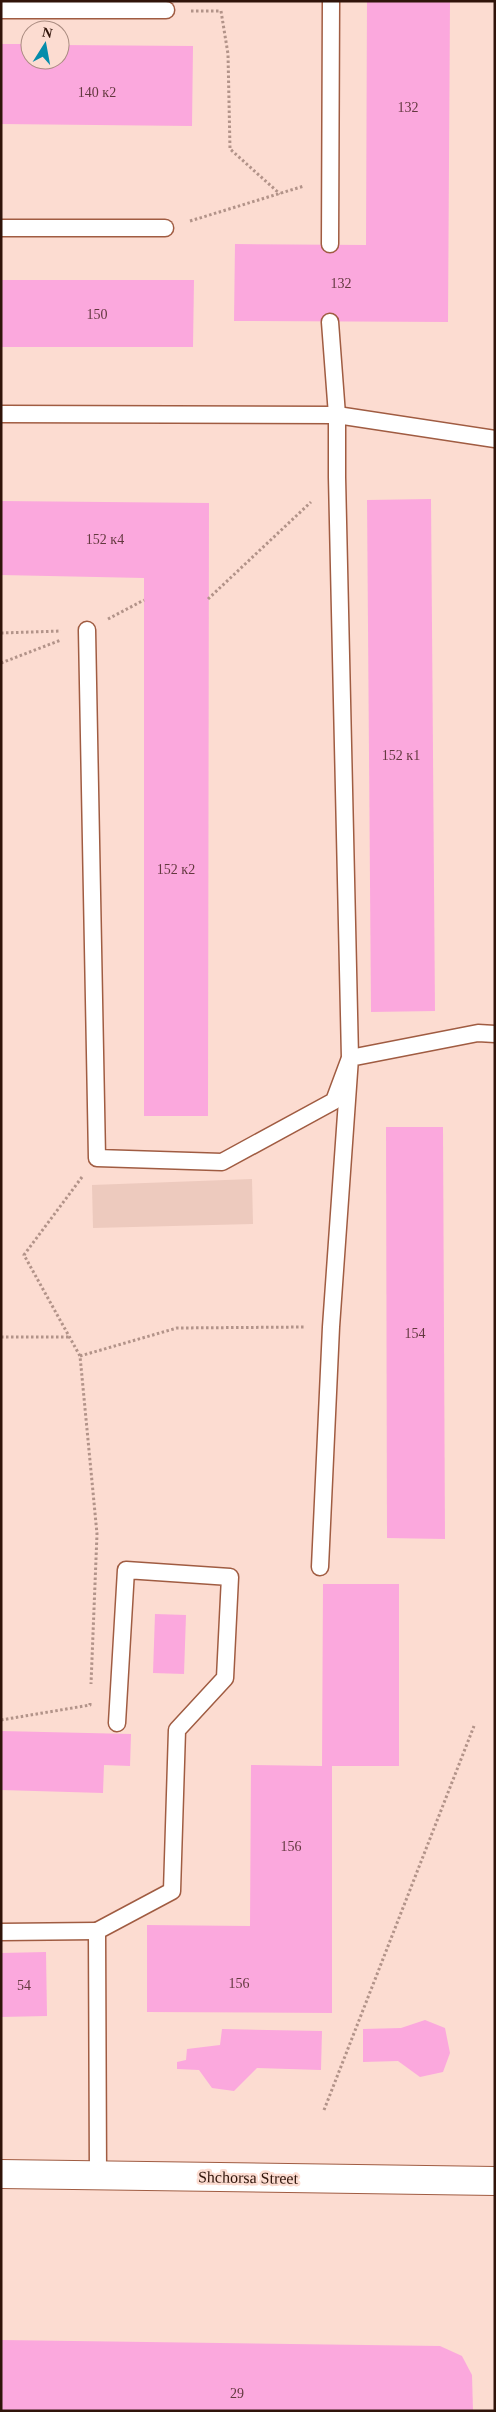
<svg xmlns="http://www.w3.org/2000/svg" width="496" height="2412" font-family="Georgia,serif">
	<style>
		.built { fill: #edcabe }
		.building { fill: #fba8dd }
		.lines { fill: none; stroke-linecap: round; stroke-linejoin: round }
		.service-casing { stroke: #a05c42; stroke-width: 19 }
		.secondary-casing { stroke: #a05c42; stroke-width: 30 }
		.path { stroke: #b29389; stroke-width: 3; stroke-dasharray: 2.5 2.5; stroke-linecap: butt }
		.service { stroke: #fff; stroke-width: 16 }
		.secondary { stroke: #fff; stroke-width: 28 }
		.labels { text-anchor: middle; stroke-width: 5; stroke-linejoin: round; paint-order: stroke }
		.number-label { font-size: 14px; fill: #63393f }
		.street-label { font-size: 16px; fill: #30140a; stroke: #fcdcd1 }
	</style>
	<rect width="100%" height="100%" fill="#fcdcd1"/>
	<polygon class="built" points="252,1179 253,1224 93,1228 92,1185"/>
	<g class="building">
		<polygon points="367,1 450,1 448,322 234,321 235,244 366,245"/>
		<polygon points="1,44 30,44 30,60 60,60 60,45 193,46 192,126 1,124"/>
		<polygon points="1,280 194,280 193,347 1,347"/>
		<polygon points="431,499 435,1011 371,1012 367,500"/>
		<polygon points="1,501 209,503 208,1116 144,1116 144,578 1,575"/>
		<polygon points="386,1127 443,1127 445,1539 387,1538"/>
		<polygon points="323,1584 399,1584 399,1766 332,1766 332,2013 147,2012 147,1925 250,1926 251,1765 322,1766"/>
		<polygon points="155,1614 186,1615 184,1674 153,1673"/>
		<polygon points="1,1731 131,1734 130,1766 104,1765 103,1793 1,1790"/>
		<polygon points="46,1952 47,2016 1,2017 1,1953"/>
		<polygon points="425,2020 445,2028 450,2053 443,2072 420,2077 398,2061 363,2062 363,2029 401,2028"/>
		<polygon points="222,2029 322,2031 321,2070 257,2068 234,2091 212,2088 199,2070 177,2069 177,2062 186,2060 187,2049 220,2045"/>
		<polygon points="1,2340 440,2346 462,2356 472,2375 473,2411 1,2411"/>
	</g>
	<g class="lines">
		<defs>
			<g id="service">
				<polyline points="1,10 166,10"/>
				<polyline points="1,228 165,228"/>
				<polyline points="330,244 331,1"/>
				<polyline points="1,414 337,415 495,439"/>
				<polyline points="87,630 97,1158 222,1162 334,1101 350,1058 337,477 337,415 330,322"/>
				<polyline points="320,1567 331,1327 350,1058 478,1033 495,1034"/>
				<polyline points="1,1932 97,1931"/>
				<polyline points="98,2175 97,1931 172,1891 177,1730 225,1678 230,1577 126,1570 117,1723"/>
			</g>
			<polyline id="secondary" points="1,2174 495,2181"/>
		</defs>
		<use href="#service" class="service-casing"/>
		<use href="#secondary" class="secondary-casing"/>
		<g class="path">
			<polyline points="191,11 221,11 228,54 230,149 280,194"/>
			<polyline points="190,221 304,186"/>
			<polyline points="208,599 311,502"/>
			<polyline points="108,619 144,600"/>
			<polyline points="1,633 61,631"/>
			<polyline points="1,663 61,640"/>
			<polyline points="82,1177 24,1255 80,1356 97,1534 91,1684"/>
			<polyline points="1,1337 69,1337"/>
			<polyline points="80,1356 177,1328 305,1327"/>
			<polyline points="1,1720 90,1705 90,1703"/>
			<polyline points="324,2110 474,1726"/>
		</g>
		<use href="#service" class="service"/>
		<use href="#secondary" class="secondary"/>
	</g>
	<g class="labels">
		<g class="number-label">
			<text x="97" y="97">140 к2</text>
			<text x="408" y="112">132</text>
			<text x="341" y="288">132</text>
			<text x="97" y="319">150</text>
			<text x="105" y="544">152 к4</text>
			<text x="401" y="760">152 к1</text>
			<text x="176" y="874">152 к2</text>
			<text x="415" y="1338">154</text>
			<text x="291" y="1851">156</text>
			<text x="239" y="1988">156</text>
			<text x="24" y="1990">54</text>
			<text x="237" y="2398">29</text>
		</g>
		<g class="street-label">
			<text transform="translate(248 2177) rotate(1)" y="6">Shchorsa Street</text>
		</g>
	</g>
	<rect width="496" height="2412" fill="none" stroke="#30140a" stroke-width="5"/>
	<g transform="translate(45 45) rotate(11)"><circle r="24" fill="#fcdcd1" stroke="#aa8c81"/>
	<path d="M0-4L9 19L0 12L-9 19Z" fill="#058cab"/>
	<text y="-8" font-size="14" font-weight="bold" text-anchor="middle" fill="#30140a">N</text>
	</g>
</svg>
